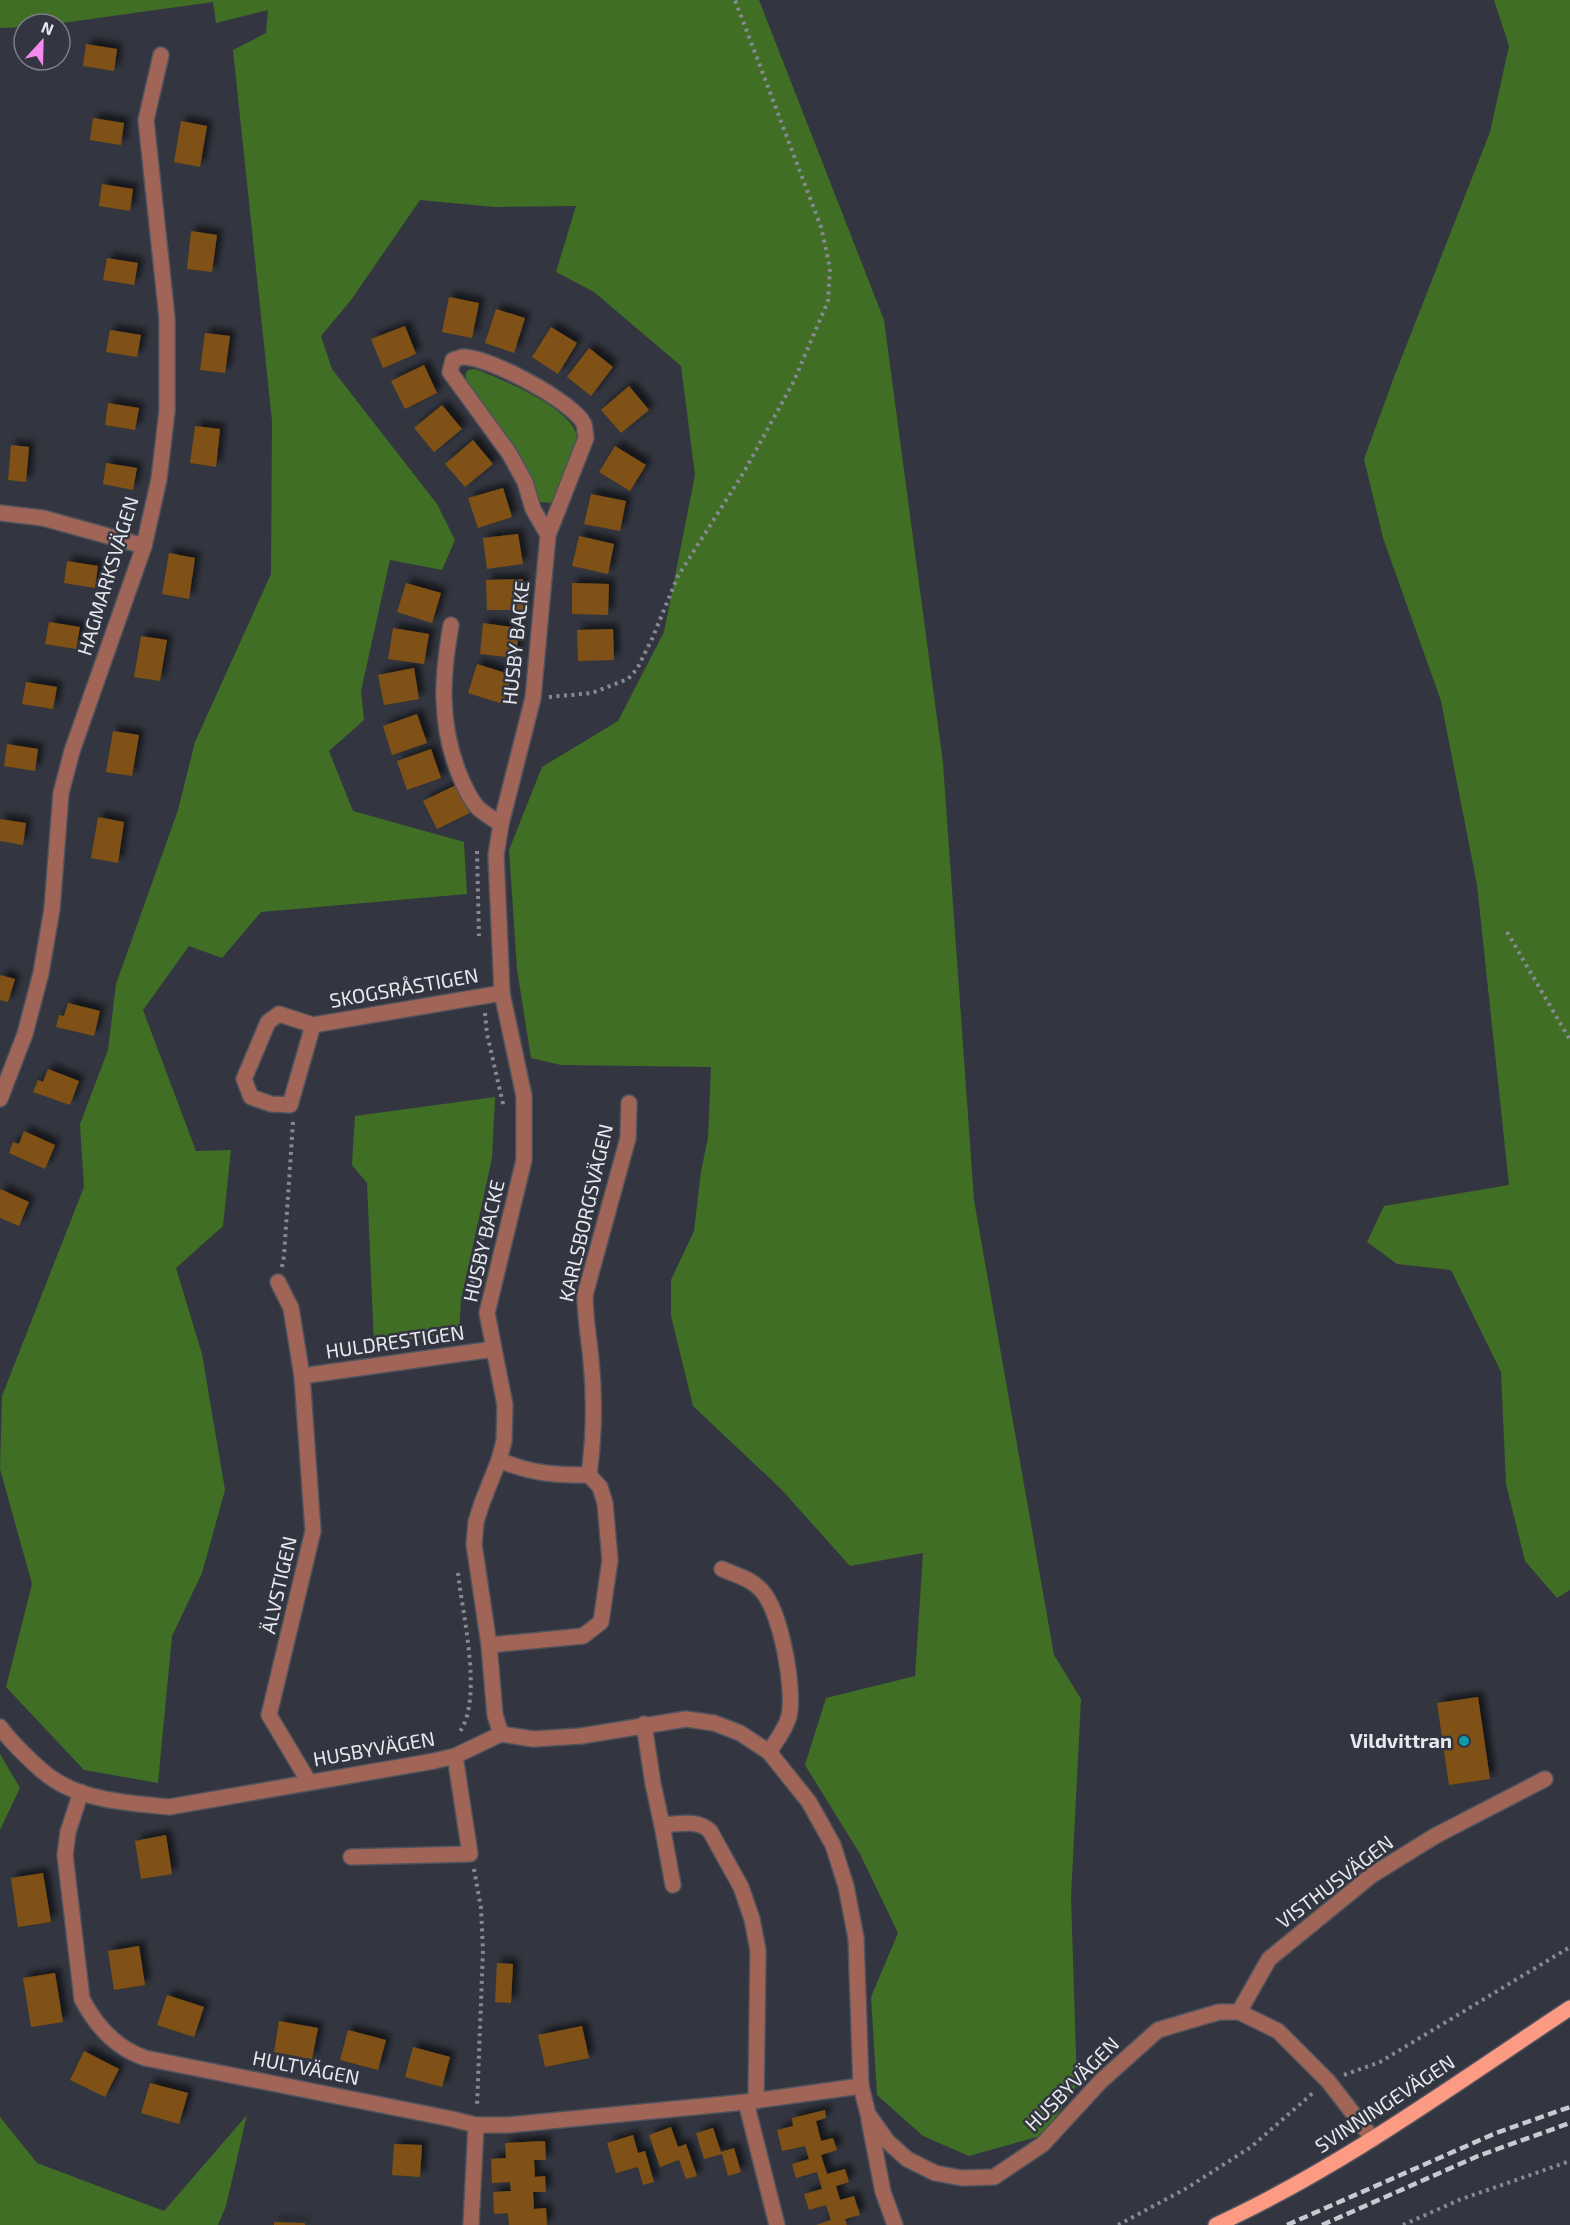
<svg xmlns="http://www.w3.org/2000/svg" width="1570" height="2225" font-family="'Exo 2',sans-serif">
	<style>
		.green { fill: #3f6e24 }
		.building { fill: #7f5112; filter: url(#shadow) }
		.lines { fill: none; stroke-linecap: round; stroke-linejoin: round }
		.minor-casing { stroke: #50535c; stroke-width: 18 }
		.major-casing { stroke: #50535c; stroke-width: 18 }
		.path { stroke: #878a92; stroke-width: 4; stroke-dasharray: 3 4.5; stroke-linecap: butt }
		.minor { stroke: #a16558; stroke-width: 15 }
		.major { stroke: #fc9a84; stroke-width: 15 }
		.rail { stroke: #c8cad2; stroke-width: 4.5; stroke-dasharray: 9 4.5; stroke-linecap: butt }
		.culture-dot { fill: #0f9aa8; stroke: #333640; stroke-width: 2 }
		.labels { text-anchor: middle; stroke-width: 5; stroke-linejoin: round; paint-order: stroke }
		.street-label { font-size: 20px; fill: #e7e9f0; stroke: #333640 }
		.poi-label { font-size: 20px; font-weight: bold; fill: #e7e9f0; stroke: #333640; text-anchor: end }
	</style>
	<defs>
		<filter id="shadow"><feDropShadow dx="5.5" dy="-5.5" stdDeviation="3" flood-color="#0009"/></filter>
	</defs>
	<rect width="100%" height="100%" fill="#333640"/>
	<g class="green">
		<polygon points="0,0 759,0 884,320 943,763 974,1200 1054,1655 1081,1699 1071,1897 1077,2085 1044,2135 969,2156 923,2136 877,2095 871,1997 898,1933 860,1854 805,1765 826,1698 915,1676 923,1553 850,1566 781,1489 693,1406 671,1316 671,1280 694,1231 701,1171 708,1138 711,1067 561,1065 531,1058 517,969 509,850 542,767 618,721 664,632 695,475 681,366 594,292 556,272 576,206 495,207 420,200 351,300 321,336 332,369 437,504 455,540 442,570 390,560 361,691 364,720 329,751 353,811 464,842 467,894 261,912 222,958 189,946 143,1010 196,1151 231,1150 223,1226 176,1268 202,1354 225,1490 202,1573 172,1636 158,1783 84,1770 6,1687 32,1584 0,1469 2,1396 84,1187 80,1124 108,1050 116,984 178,810 195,742 271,574 272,421 233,50 266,33 268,10 216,23 213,2 55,24 24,24 24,27 0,28"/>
		<polygon points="1494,0 1570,0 1570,1590 1557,1598 1525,1561 1506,1484 1501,1372 1451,1270 1397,1264 1367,1242 1384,1206 1509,1185 1477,885 1441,701 1383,538 1364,459 1394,377 1490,132 1509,46"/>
		<path d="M475,369C499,378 576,409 577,438C578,450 559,486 554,499L550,503L540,502L536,498L466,384V373L468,370Z"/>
		<polygon points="495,1097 492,1158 461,1300 459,1332 374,1344 367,1183 352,1165 355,1116"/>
		<polygon points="0,1754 20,1788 0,1830"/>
		<polygon points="247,2115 226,2206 218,2225 0,2225 0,2117 37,2163 164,2211"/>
	</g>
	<g class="building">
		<polygon points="86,44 117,49 114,71 83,66"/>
		<polygon points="93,118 124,123 121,145 90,140"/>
		<polygon points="181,121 207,126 200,167 174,162"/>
		<polygon points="102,184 133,189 130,211 99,206"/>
		<polygon points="191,231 217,235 212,272 187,269"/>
		<polygon points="107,258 138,263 134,285 103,280"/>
		<polygon points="449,297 479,303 472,338 442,332"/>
		<polygon points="496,309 525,318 514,353 485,343"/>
		<polygon points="405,326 416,354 383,368 371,339"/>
		<polygon points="551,327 577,343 558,374 532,357"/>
		<polygon points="110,330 141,335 137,357 106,352"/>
		<polygon points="205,333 230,336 225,373 200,370"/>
		<polygon points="589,348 613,367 591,396 567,377"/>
		<polygon points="424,365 437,393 405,409 391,381"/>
		<polygon points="629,386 649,410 621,433 601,410"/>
		<polygon points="108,403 139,408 135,430 105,425"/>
		<polygon points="442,405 462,429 434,452 414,428"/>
		<polygon points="195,426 220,429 216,467 190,463"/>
		<polygon points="473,440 493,464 465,487 445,464"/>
		<polygon points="11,445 29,447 26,482 8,480"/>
		<polygon points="615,446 646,465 630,491 599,472"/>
		<polygon points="106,463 137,468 133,490 103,484"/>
		<polygon points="503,488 512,517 478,528 468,498"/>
		<polygon points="591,494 626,501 620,531 584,524"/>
		<polygon points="518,534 523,564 487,569 483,538"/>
		<polygon points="579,536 614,544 608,574 572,566"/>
		<polygon points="169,553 195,558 189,599 162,594"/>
		<polygon points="67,561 98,566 95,588 64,583"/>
		<polygon points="523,579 523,610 487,610 486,580"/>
		<polygon points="406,583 441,593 432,623 397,612"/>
		<polygon points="572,583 609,584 608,615 572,614"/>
		<polygon points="49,622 80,627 76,649 45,644"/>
		<polygon points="483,623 519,628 516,658 480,654"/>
		<polygon points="393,628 429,634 424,664 388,659"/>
		<polygon points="613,629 614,660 578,661 577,630"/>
		<polygon points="141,636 167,640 160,681 134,677"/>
		<polygon points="477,664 512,675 503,704 468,693"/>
		<polygon points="414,668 419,699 384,705 378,675"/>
		<polygon points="26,682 57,687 53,709 22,704"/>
		<polygon points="417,714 427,743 392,755 383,726"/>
		<polygon points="113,731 139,735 132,776 106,772"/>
		<polygon points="7,744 38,749 35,771 4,766"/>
		<polygon points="431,749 441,778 407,790 397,761"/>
		<polygon points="456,785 470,813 437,829 423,801"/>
		<polygon points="98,817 124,822 118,863 91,858"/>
		<polygon points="0,819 26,823 23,845 0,841"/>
		<polygon points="0,975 15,979 8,1002 0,1000"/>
		<polygon points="68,1003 100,1011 94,1036 56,1027 59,1015 64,1016"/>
		<polygon points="48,1069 79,1081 70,1105 33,1092 38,1080 43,1082"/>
		<polygon points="24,1131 55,1145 45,1169 9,1153 13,1142 19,1144"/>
		<polygon points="0,1189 29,1202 19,1226 0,1218"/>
		<polygon points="1478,1697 1490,1779 1449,1785 1437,1703"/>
		<polygon points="166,1835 172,1874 141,1879 135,1841"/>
		<polygon points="43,1873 51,1922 18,1927 11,1878"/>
		<polygon points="139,1946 145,1985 114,1990 108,1951"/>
		<polygon points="497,1963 513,1964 511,2003 495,2002"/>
		<polygon points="55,1973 63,2022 31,2027 23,1978"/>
		<polygon points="167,1995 204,2007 194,2037 157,2025"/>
		<polygon points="279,2021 318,2028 312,2059 274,2052"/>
		<polygon points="582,2026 589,2058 545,2067 538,2035"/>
		<polygon points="348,2030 386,2040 378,2070 340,2060"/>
		<polygon points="413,2047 450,2057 442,2087 405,2077"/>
		<polygon points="84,2051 119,2069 105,2097 70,2080"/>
		<polygon points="150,2083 188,2093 179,2124 141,2113"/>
		<polygon points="825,2110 826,2118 816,2121 821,2141 833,2138 837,2150 821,2155 827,2174 845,2169 849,2182 836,2186 840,2200 854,2196 860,2215 845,2219 847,2225 816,2225 831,2220 826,2205 809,2210 804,2194 822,2189 817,2172 796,2178 792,2164 809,2159 805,2146 782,2151 777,2130 793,2126 792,2118"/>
		<polygon points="671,2127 678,2147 686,2144 697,2176 686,2179 679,2160 660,2167 649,2135"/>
		<polygon points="713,2128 721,2152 734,2148 741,2172 728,2176 722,2154 704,2159 696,2133"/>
		<polygon points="633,2135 638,2153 645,2151 654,2182 643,2185 638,2167 616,2173 607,2143"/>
		<polygon points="545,2141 546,2160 534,2160 535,2177 545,2176 546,2192 533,2192 534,2209 546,2208 547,2225 509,2225 508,2213 494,2214 493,2192 511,2191 510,2182 492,2183 491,2159 506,2158 505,2143"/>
		<polygon points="394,2144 422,2145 420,2177 392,2175"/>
		<polygon points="274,2222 305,2223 305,2225 274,2225"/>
	</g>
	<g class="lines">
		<defs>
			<g id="minor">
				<polyline points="0,513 43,518 144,546"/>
				<path d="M451,625C442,677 439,721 458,771C463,784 469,798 478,808C485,814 493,819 501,824"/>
				<polyline points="313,1025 290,1105 271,1104 251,1097 244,1079 268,1022 279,1014 313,1025 502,993"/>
				<polyline points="0,1099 25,1034 41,973 52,909 61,793 72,751 144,546 159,479 167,411 167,318 146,120 161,55"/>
				<polyline points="278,1282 291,1308 302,1376 313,1531 269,1715 309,1782"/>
				<polyline points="302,1376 494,1349"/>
				<path d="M589,1475C594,1437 595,1398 591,1360C589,1338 585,1318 585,1295L628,1138L629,1103"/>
				<path d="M722,1569C736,1575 752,1579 762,1591C781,1612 795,1689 789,1716C786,1729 776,1741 769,1752"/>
				<path d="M489,1645L583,1636L601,1622L610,1560L605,1503L600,1487L589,1475C554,1475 533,1474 499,1460"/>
				<path d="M644,1724L653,1784L662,1825C679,1824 697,1819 710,1831L741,1887L752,1919L758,1950L756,2101"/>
				<path d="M0,1727C10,1741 39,1770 53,1779C85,1801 131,1803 169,1807L434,1761L455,1756L501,1734L533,1739L581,1736L686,1719L714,1723L740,1733L769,1752L809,1802L833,1845L846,1886L856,1938L861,2086L868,2114L887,2141L907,2159L935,2173L962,2178L994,2177L1043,2144L1101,2081L1158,2030L1219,2012H1239L1278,2031L1328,2081L1373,2139"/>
				<path d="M501,1734L495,1715L489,1645L474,1544L476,1522L482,1503L499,1460L504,1441L505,1405L487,1313L524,1160V1096L502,993L496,855L501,824L533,698L548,535L586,438C585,434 585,428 584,424C574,402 486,355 462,357C459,358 456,359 453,360L450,372L509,453L525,482L533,509L548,535"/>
				<path d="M81,1792L68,1832L65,1855L82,1999C96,2026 116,2048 145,2058L452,2119L476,2125H508L746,2102L861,2086"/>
				<polyline points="662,1825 673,1885"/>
				<polyline points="351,1857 470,1854 455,1756"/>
				<polyline points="1239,2012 1269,1959 1372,1875 1435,1836 1545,1779"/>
				<polyline points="746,2102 777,2225"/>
				<polyline points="869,2120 883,2192 895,2225"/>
				<polyline points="471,2225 476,2125"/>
			</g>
			<path id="major" d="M1216,2225C1342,2167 1455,2084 1570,2008"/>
		</defs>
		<use href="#minor" class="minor-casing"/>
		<use href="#major" class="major-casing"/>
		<g class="path">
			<polyline points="549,697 592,693 628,679 637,669 652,639 678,576 744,472 794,381 828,301 830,268 821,227 735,0"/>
			<polyline points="477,851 479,936"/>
			<polyline points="1507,932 1570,1040"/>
			<polyline points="485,1013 487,1034 504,1108"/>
			<polyline points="282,1267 284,1256 293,1122"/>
			<path d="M471,1298C472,1268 481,1243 490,1215"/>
			<path d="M458,1573C462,1613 484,1699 459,1733"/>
			<polyline points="474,1869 481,1908 483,1950 477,2107"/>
			<polyline points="1344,2075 1380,2062 1570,1947"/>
			<polyline points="1118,2225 1187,2188 1251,2147 1314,2092"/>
			<polyline points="1403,2225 1459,2200 1570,2161"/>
		</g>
		<use href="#minor" class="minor"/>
		<use href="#major" class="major"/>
		<g class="rail">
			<polyline points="1287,2225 1496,2133 1570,2107"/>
			<polyline points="1322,2225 1478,2156 1570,2123"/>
		</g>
	</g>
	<circle class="culture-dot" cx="1464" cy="1741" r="6"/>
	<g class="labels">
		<g class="street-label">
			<text transform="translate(108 576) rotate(-73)" y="7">HAGMARKSVÄGEN</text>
			<text transform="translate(516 643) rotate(-84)" y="7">HUSBY BACKE</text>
			<text transform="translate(404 988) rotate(-10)" y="7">SKOGSRÅSTIGEN</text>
			<text transform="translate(586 1213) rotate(-77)" y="7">KARLSBORGSVÄGEN</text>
			<text transform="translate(484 1241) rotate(-77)" y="7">HUSBY BACKE</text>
			<text transform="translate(395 1342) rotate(-8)" y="7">HULDRESTIGEN</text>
			<text transform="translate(279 1585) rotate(-77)" y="7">ÄLVSTIGEN</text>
			<text transform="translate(374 1749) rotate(-10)" y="7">HUSBYVÄGEN</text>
			<text transform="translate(1335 1882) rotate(-37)" y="7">VISTHUSVÄGEN</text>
			<text transform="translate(306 2068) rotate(11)" y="7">HULTVÄGEN</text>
			<text transform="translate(1072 2084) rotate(-45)" y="7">HUSBYVÄGEN</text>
			<text transform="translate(1385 2104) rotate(-33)" y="7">SVINNINGEVÄGEN</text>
		</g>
		<g class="poi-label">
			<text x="1452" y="1748">Vildvittran</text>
		</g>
	</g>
	<g transform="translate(42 42) rotate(22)"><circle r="28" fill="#333640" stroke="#7b7e86" stroke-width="1.5"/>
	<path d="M0-4.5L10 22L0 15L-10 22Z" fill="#f689ee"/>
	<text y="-9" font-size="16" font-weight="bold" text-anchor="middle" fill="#e7e9f0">N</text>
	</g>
</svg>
